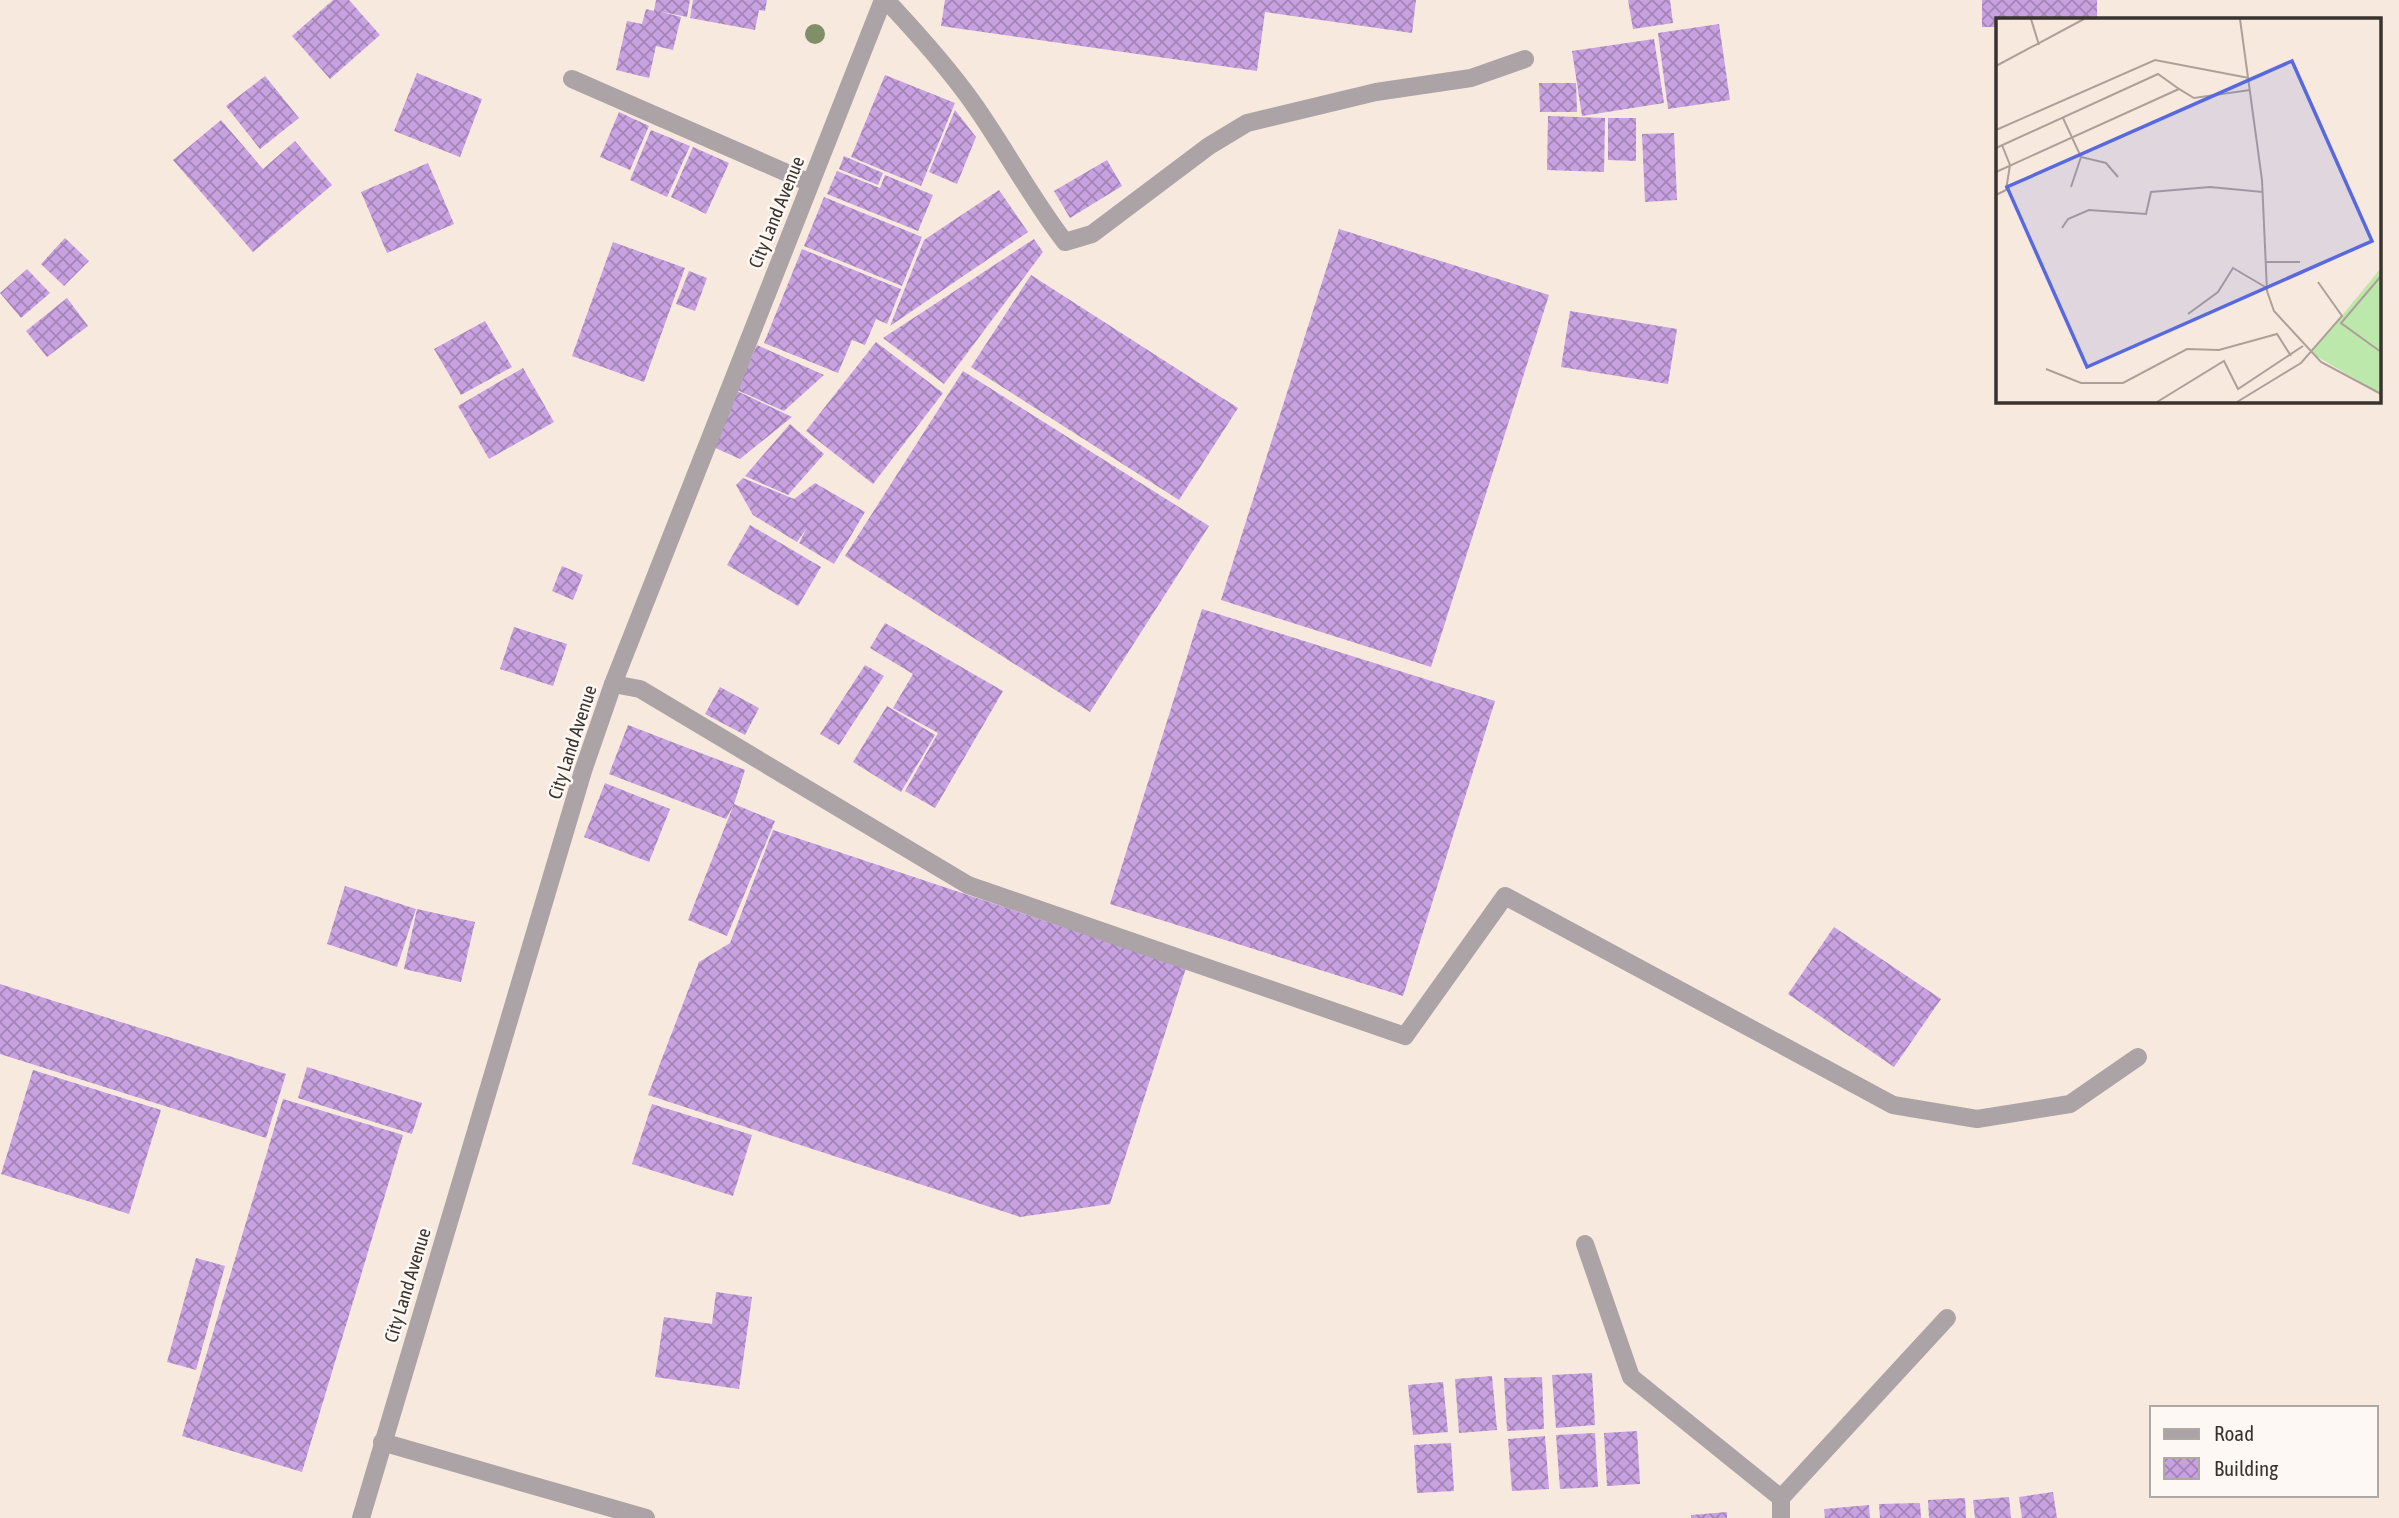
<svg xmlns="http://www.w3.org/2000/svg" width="2399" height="1518" font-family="'Asap Condensed',sans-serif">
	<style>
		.building { fill: url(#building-cross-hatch) }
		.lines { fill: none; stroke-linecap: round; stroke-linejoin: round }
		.service { stroke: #aba3a5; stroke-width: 18 }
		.minor { stroke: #aba3a5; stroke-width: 18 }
		.tertiary { stroke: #aba3a5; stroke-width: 18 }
		.tree { fill: #808f67 }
		.labels { text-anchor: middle; stroke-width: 5; stroke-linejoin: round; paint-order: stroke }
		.street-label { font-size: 19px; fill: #39332f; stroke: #fef8f4 }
		.inset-road { fill: none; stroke: #aca099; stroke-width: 2 }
		.view { fill: #5869e0; fill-opacity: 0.15; stroke: #5869e0; stroke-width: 3.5 }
		.inset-edge { fill: none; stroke: #39332f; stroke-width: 3.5 }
	</style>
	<defs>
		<pattern id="building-cross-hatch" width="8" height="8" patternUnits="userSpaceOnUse" patternTransform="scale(1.75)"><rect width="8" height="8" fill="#c8a1e0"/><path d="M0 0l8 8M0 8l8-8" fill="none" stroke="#a384b6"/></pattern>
	</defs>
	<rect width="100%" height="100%" fill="#f8e9df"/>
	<g class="building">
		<polygon points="333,0 349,0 380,35 330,79 292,36"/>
		<polygon points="656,0 690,0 687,17 658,11 681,17 673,50 656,46 649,78 616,70 627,21 642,24 646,9 654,11"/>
		<polygon points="693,0 767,0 765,11 759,10 755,30 690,18"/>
		<polygon points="945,0 1416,0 1412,33 1265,12 1257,71 941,26"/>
		<polygon points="1628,0 1670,0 1673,23 1633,29"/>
		<polygon points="1982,0 2097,0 2097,19 1998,19 1998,27 1982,27"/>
		<polygon points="1719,24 1730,100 1668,109 1658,33"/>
		<polygon points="1654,39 1664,103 1582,116 1572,51"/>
		<polygon points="417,73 482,99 460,157 394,131"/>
		<polygon points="885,75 955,103 921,186 851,157"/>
		<polygon points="265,76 299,118 260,149 226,106"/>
		<polygon points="1539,83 1576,83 1577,112 1540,112"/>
		<polygon points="955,110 976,137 957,184 929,172"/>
		<polygon points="619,112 649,126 630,170 600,157"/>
		<polygon points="1548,116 1605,118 1604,172 1547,170"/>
		<polygon points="1608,118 1636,118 1636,161 1608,160"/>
		<polygon points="221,120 263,169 295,141 332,185 253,252 173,160"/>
		<polygon points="651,130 690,146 667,197 630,180"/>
		<polygon points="1674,133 1677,200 1645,202 1642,134"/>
		<polygon points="693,147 729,163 706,214 671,197"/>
		<polygon points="844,156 883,173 878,185 839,169"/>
		<polygon points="1107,160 1122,186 1070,218 1054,191"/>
		<polygon points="428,163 454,224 387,253 361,192"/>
		<polygon points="837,171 880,188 885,175 933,195 918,231 827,194"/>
		<polygon points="999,190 1028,232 890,326 924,240"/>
		<polygon points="824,197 922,237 902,286 804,246"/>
		<polygon points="1339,229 1549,295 1431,667 1221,600"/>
		<polygon points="65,238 89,261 64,286 41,264"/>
		<polygon points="1034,239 1043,252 944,384 883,338"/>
		<polygon points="613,242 685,268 644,382 572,356"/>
		<polygon points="802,249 901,289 887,324 876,319 865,345 852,340 838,373 764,343"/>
		<polygon points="27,269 50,293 21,318 0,293"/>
		<polygon points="689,271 707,278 695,311 676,304"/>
		<polygon points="1031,275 1238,408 1179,500 971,367"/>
		<polygon points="67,298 88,326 47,357 26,331"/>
		<polygon points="1570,311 1677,329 1668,384 1561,367"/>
		<polygon points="485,321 512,367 461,395 434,349"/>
		<polygon points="876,342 943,393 873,484 806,431"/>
		<polygon points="757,345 824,375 784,411 737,390"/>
		<polygon points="523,368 554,422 489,459 458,406"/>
		<polygon points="963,371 1209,526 1090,712 845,556"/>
		<polygon points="737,391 792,417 740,459 711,446"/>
		<polygon points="790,424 824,454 788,495 745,476"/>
		<polygon points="743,478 794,499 815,483 865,512 834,564 799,543 807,528 797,542 753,515 736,485"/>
		<polygon points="750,525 821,567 798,606 727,565"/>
		<polygon points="562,566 583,575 573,600 552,591"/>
		<polygon points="1202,609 1495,701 1403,996 1110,904"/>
		<polygon points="885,623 1003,691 935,808 905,791 938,733 893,708 913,674 870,648"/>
		<polygon points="514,627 567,644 553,686 500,669"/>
		<polygon points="865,665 884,676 839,745 820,734"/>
		<polygon points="720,687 759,708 745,735 705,714"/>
		<polygon points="887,706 935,735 901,792 853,762"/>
		<polygon points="628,725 745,770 734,804 775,821 727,936 688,920 734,804 726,819 609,774"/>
		<polygon points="605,783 670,809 649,862 584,837"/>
		<polygon points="773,830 1186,968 1110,1204 1020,1217 648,1095 699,962 730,943"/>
		<polygon points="345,886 416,909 397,967 327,944"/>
		<polygon points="417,909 475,922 461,982 404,969"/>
		<polygon points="1834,927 1941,999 1894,1067 1788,994"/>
		<polygon points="0,984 286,1074 266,1138 0,1054"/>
		<polygon points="307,1067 422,1103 412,1134 298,1098"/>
		<polygon points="33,1070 161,1110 129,1214 1,1174"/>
		<polygon points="283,1099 403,1135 302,1472 182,1436"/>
		<polygon points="652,1104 752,1135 733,1196 632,1164"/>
		<polygon points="196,1258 225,1266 196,1370 167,1362"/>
		<polygon points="716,1292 752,1297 739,1389 655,1377 664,1317 712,1324"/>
		<polygon points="1592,1373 1595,1425 1556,1428 1552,1375"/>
		<polygon points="1492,1376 1497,1430 1459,1433 1455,1379"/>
		<polygon points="1542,1377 1544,1429 1507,1431 1504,1378"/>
		<polygon points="1443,1382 1448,1432 1413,1435 1408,1385"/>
		<polygon points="1637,1431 1640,1484 1607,1486 1604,1433"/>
		<polygon points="1595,1433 1598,1487 1560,1489 1556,1435"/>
		<polygon points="1545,1436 1549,1489 1512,1491 1508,1439"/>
		<polygon points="1451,1443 1454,1491 1417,1493 1414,1445"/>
		<polygon points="2053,1492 2057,1518 2022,1518 2019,1497"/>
		<polygon points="2009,1497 2011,1518 1975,1518 1973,1500"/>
		<polygon points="1965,1498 1966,1518 1929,1518 1928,1500"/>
		<polygon points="1920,1503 1921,1518 1880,1518 1879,1504"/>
		<polygon points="1869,1505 1870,1518 1825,1518 1824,1509"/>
		<polygon points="1727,1512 1727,1518 1691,1518 1691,1515"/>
	</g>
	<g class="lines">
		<polyline class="service" points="613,684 640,689 968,885 1405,1036 1505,896 1893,1105 1977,1119 2070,1104 2138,1057"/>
		<g class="minor">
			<path d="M886,0C917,33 947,66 973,103C1005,148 1031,198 1065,242L1092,234L1209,146L1247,123L1376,92L1471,78L1525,59"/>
			<polyline points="572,79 810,183"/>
			<polyline points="1585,1244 1631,1377 1781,1498 1781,1518"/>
			<polyline points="382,1442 646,1518"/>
			<polyline points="1781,1498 1947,1318"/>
		</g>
		<polyline class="tertiary" points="361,1518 583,771 613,684 883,0"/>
	</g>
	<circle class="tree" cx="815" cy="34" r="10"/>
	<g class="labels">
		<g class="street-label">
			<text transform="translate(776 212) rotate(-68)" y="7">City Land Avenue</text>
			<text transform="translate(572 742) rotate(-72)" y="7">City Land Avenue</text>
			<text transform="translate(407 1285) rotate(-73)" y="7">City Land Avenue</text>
		</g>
	</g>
	<g transform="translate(1996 18)">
		<rect width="385" height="385" fill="#f8e9df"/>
		<path d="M385,250V376L315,335Z" fill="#bde8ab"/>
		<path class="inset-road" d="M35,1L43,27M244,1L266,162L271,273L278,293L325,344L385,376M0,48L88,1M67,100L85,139L110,145L122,159M0,112L159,42L253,60M0,130L162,56L183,71M0,154L183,71L198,80L254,72M75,169L85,139M0,177L10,172L14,147L6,127M66,210L72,201L93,192L150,196L155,174L214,169L267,174M270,244H304M385,258L345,305L385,334M192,296L222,274L237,250L271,270M50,351L85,365H127L191,331L223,332L281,316L295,338M161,384L228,343L242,371L307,328M241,384L305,345L346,298L322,264"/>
		<path class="view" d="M296,43L376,223L91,349L11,169Z"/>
		<rect width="385" height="385" class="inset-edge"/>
	</g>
	<rect x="2150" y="1406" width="228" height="91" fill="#fef8f4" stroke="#afa9a5" stroke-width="2"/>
	<rect x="2164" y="1429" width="35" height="10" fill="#aba3a5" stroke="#afa9a5" stroke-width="2"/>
	<text x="2214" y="1441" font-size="21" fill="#39332f">Road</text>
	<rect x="2164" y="1458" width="35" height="21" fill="url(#building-cross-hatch)" stroke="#afa9a5" stroke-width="2"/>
	<text x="2214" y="1476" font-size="21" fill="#39332f">Building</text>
</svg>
